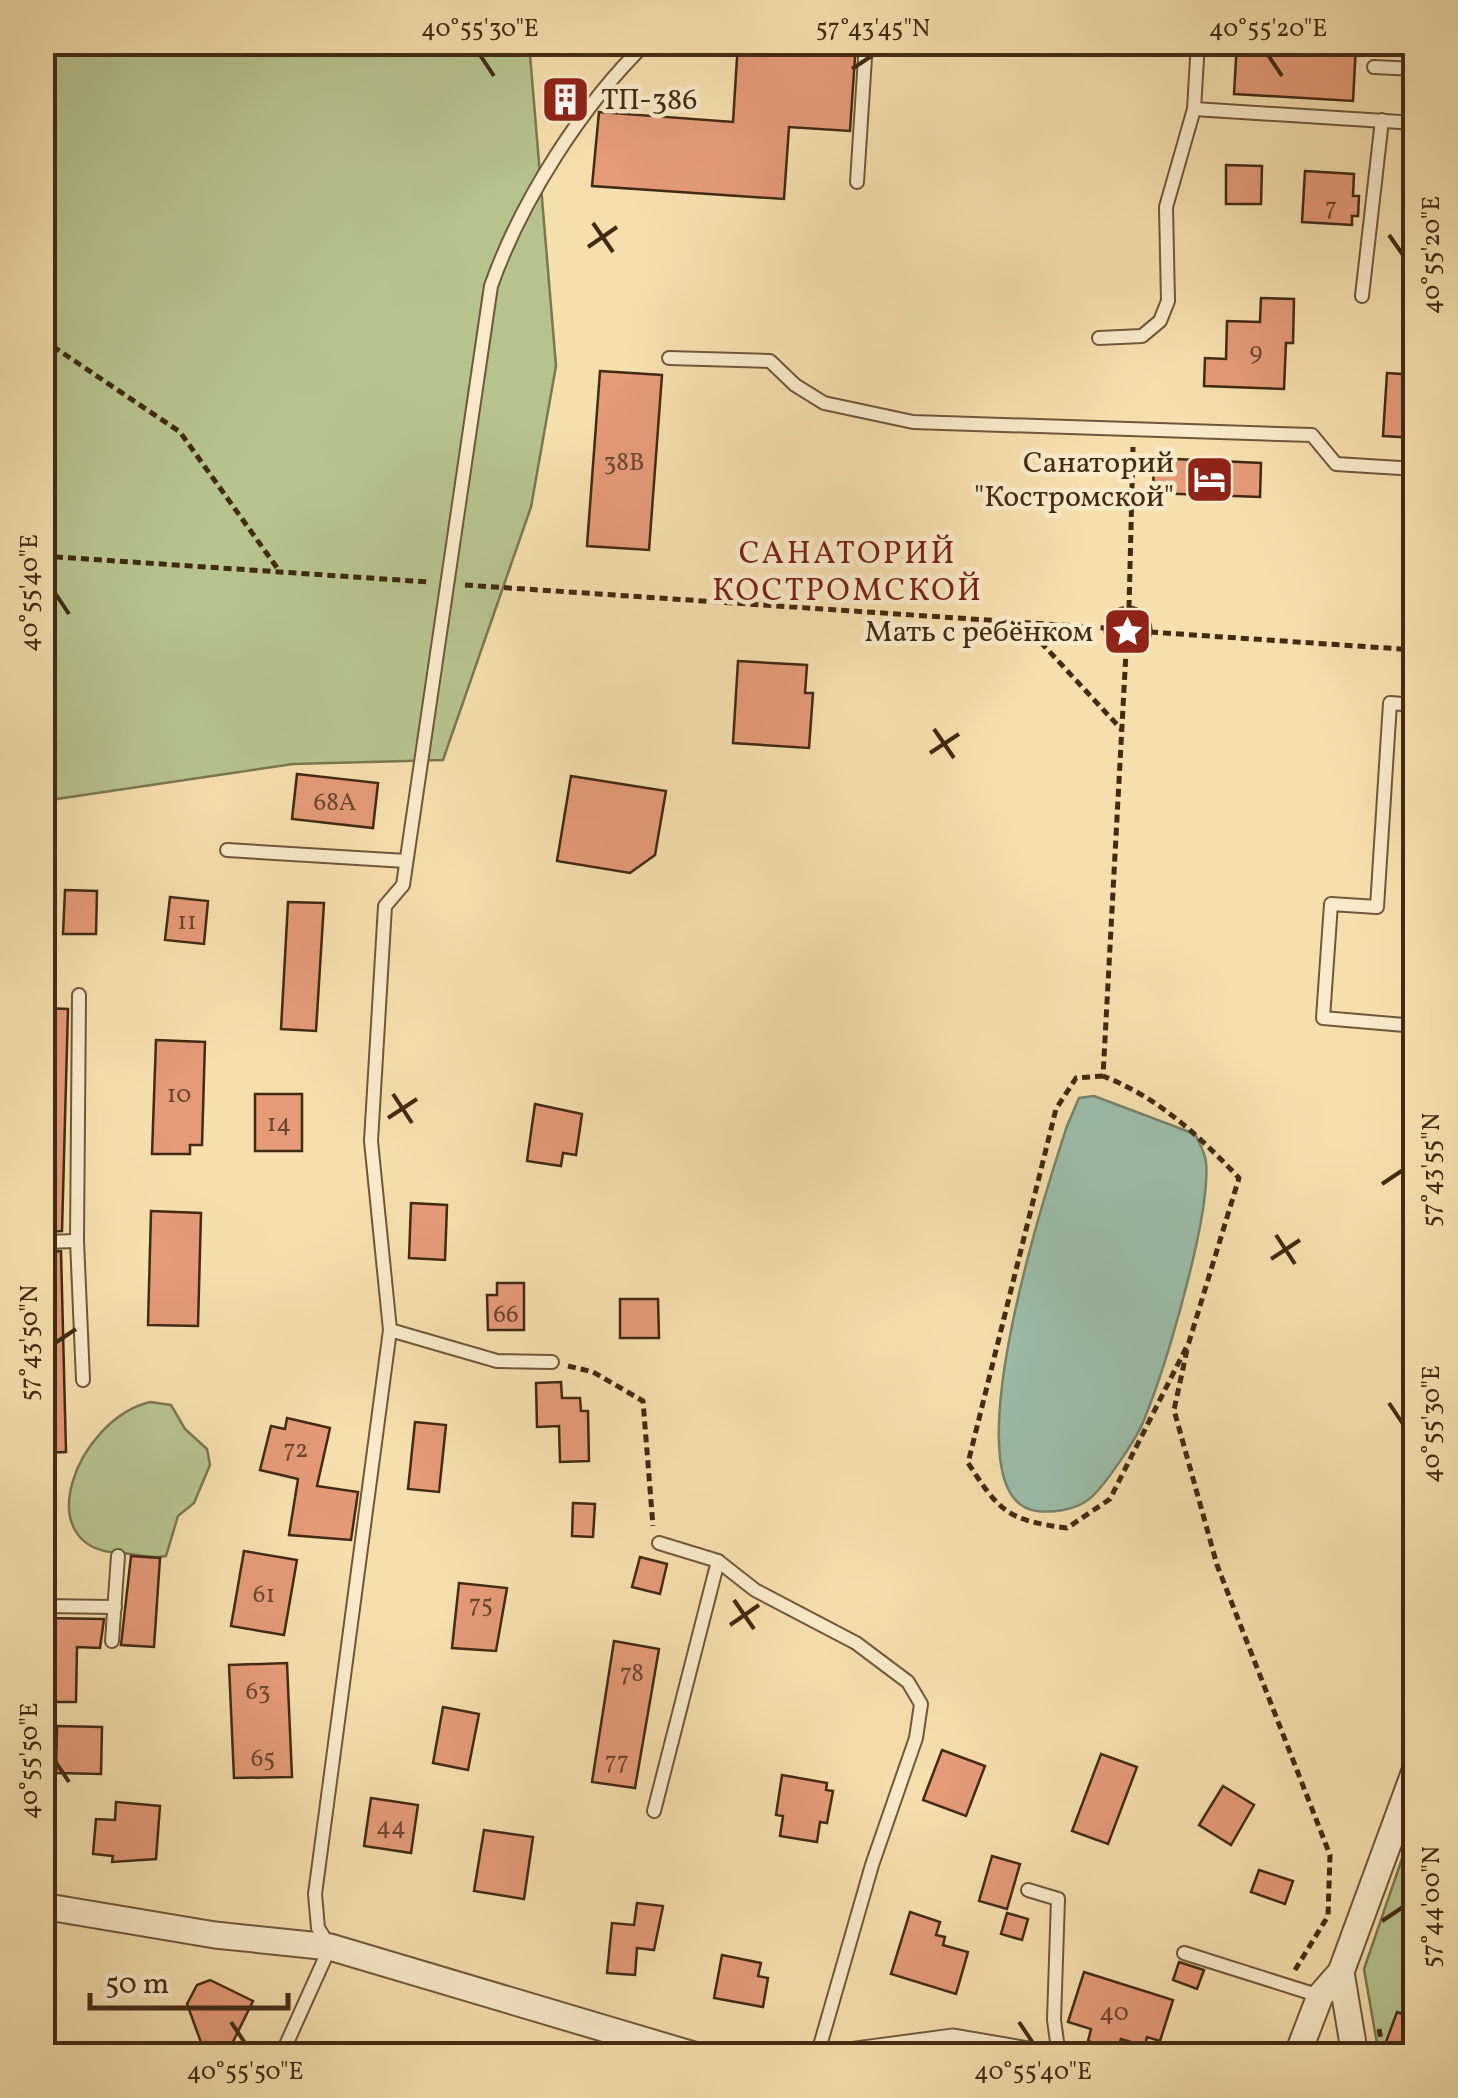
<svg xmlns="http://www.w3.org/2000/svg" width="1458" height="2098" font-family="Vollkorn,serif">
	<style>
		.green { fill: #b7c38d; stroke: #7c7750; stroke-width: 2.5 }
		.water { fill: #9cbda9; stroke: #78836d; stroke-width: 2.5 }
		.building { fill: #e59a78; stroke: #422b13; stroke-width: 2.5 }
		.lines { fill: none; stroke-linecap: round; stroke-linejoin: round }
		.lane-casing { stroke: #6f583a; stroke-width: 16 }
		.street-casing { stroke: #6f583a; stroke-width: 29 }
		.path { stroke: #422b13; stroke-width: 5; stroke-dasharray: 8 5; stroke-linecap: butt }
		.lane { stroke: #f8eaca; stroke-width: 12 }
		.street { stroke: #f8eaca; stroke-width: 25 }
		.ticks { fill: none; stroke: #422b13; stroke-width: 4 }
		.labels { text-anchor: middle; stroke-width: 9; stroke-linejoin: round; paint-order: stroke }
		.number-label { font-size: 25px; fill: #6b472c }
		.poi-label { font-size: 30px; fill: #422b13; stroke: #f8eaca; text-anchor: end }
		.neighbourhood-label { font-size: 32px; letter-spacing: 2.5px; fill: #7a1f14; stroke: #f8eaca }
		.neatline { fill: none; stroke: #422b13; stroke-width: 4 }
		.ticks-label { font-size: 25px; text-anchor: middle; fill: #422b13 }
	</style>
	<rect width="100%" height="100%" fill="#f5dfad"/>
	<filter id="stains"><feTurbulence type="fractalNoise" baseFrequency=".002" numOctaves="4"/><feColorMatrix values="0 0 0 0 .2 0 0 0 0 .09 0 0 0 0 .02 0 0 0 .5 -.17"/></filter>
	<radialGradient id="worn" r=".72"><stop offset=".6" stop-color="#630" stop-opacity="0"/><stop offset="1" stop-color="#630" stop-opacity=".3"/></radialGradient>
	<g class="green">
		<polygon points="42,43 529,43 556,366 531,507 443,760 293,764 43,801"/>
		<path d="M150,1402L171,1405L185,1429L207,1449L210,1465L194,1503L178,1516L166,1556C149,1560 135,1553 120,1553C27,1549 76,1420 150,1402Z"/>
		<polygon points="1415,1821 1415,2055 1379,2055 1364,1969"/>
	</g>
	<path class="water" d="M1094,1096L1195,1134C1199,1143 1205,1152 1206,1162C1211,1216 1166,1366 1144,1420C1137,1438 1103,1489 1088,1500C1074,1510 1053,1513 1037,1511C943,1500 1050,1178 1067,1126L1079,1098Z"/>
	<g class="building">
		<polygon points="738,42 856,42 850,131 789,127 784,199 592,186 599,112 733,122"/>
		<polygon points="1237,42 1356,45 1353,101 1234,94"/>
		<polygon points="1226,165 1262,166 1261,204 1226,204"/>
		<polygon points="1305,171 1354,174 1353,196 1359,196 1358,216 1352,216 1352,225 1302,222"/>
		<polygon points="1261,298 1294,299 1293,343 1286,343 1284,389 1204,386 1205,358 1226,359 1227,321 1260,322"/>
		<polygon points="600,371 662,375 649,550 587,546"/>
		<polygon points="1387,373 1416,375 1416,438 1383,436"/>
		<polygon points="1154,458 1261,463 1260,497 1153,493"/>
		<polygon points="738,661 807,665 805,693 813,693 809,748 733,743"/>
		<polygon points="297,774 378,783 373,828 292,819"/>
		<polygon points="571,776 666,791 655,855 630,873 557,861"/>
		<polygon points="65,890 97,891 96,934 63,934"/>
		<polygon points="170,897 208,901 204,944 165,940"/>
		<polygon points="288,902 324,903 316,1031 281,1029"/>
		<polygon points="42,1008 68,1009 62,1231 42,1232"/>
		<polygon points="156,1040 205,1042 202,1145 190,1145 190,1154 152,1154"/>
		<rect x="255" y="1094" width="47" height="57"/>
		<polygon points="535,1104 582,1114 576,1155 563,1153 561,1166 527,1161"/>
		<polygon points="411,1203 447,1205 445,1260 409,1258"/>
		<polygon points="151,1211 201,1213 198,1326 148,1325"/>
		<polygon points="61,1251 66,1452 42,1453 42,1252"/>
		<polygon points="497,1283 524,1283 524,1330 488,1330 487,1295 497,1295"/>
		<polygon points="620,1299 658,1299 659,1338 620,1338"/>
		<polygon points="561,1382 562,1398 580,1398 581,1411 588,1411 589,1461 560,1462 559,1426 537,1427 536,1383"/>
		<polygon points="287,1418 330,1428 317,1486 358,1492 351,1540 289,1535 298,1479 260,1470 271,1426 285,1429"/>
		<polygon points="415,1422 446,1425 439,1492 408,1489"/>
		<polygon points="573,1503 595,1504 593,1537 572,1536"/>
		<polygon points="244,1551 297,1560 284,1635 231,1626"/>
		<polygon points="131,1556 160,1558 154,1647 121,1645"/>
		<polygon points="640,1557 667,1564 660,1594 632,1587"/>
		<polygon points="459,1583 507,1588 496,1651 452,1648"/>
		<polygon points="42,1618 104,1619 100,1648 77,1647 76,1702 42,1702"/>
		<polygon points="614,1641 659,1649 635,1788 592,1782"/>
		<polygon points="287,1663 292,1777 234,1778 229,1665"/>
		<polygon points="443,1707 479,1714 468,1770 433,1763"/>
		<polygon points="57,1726 102,1727 101,1774 56,1773"/>
		<polygon points="942,1750 985,1766 966,1816 923,1800"/>
		<polygon points="1101,1754 1137,1767 1108,1844 1072,1831"/>
		<polygon points="782,1775 827,1783 826,1790 833,1791 827,1823 820,1822 817,1842 780,1836 783,1816 776,1815"/>
		<polygon points="1223,1786 1254,1805 1231,1845 1199,1825"/>
		<polygon points="371,1798 418,1805 411,1853 364,1846"/>
		<polygon points="116,1802 160,1806 156,1859 112,1862 113,1856 93,1854 96,1819 115,1820"/>
		<polygon points="484,1830 533,1837 524,1899 474,1891"/>
		<polygon points="992,1856 1020,1864 1007,1909 979,1901"/>
		<polygon points="1259,1870 1293,1881 1285,1904 1251,1892"/>
		<polygon points="637,1903 663,1906 654,1950 637,1948 635,1975 607,1973 612,1923 634,1925"/>
		<polygon points="910,1912 940,1922 936,1935 945,1937 943,1945 968,1952 956,1994 891,1974"/>
		<polygon points="1007,1913 1028,1919 1022,1940 1001,1934"/>
		<polygon points="722,1955 761,1963 758,1976 768,1978 763,2007 714,1998"/>
		<polygon points="1179,1962 1204,1970 1197,1989 1173,1980"/>
		<polygon points="1084,1972 1173,2000 1160,2041 1147,2037 1145,2046 1121,2039 1117,2050 1088,2041 1091,2029 1068,2022"/>
		<polygon points="210,1980 253,2001 226,2056 206,2056 187,2004 197,1985"/>
		<polygon points="1397,2012 1416,2019 1411,2052 1386,2042"/>
	</g>
	<g class="lines">
		<defs>
			<g id="lane">
				<polyline points="1374,67 1416,69"/>
				<polyline points="1194,109 1416,123"/>
				<polyline points="857,182 866,42"/>
				<polyline points="1362,296 1382,120"/>
				<polyline points="1099,338 1142,336 1160,321 1168,301 1166,207 1194,109 1198,42"/>
				<polyline points="669,358 770,361 795,385 824,403 913,422 1312,435 1336,464 1416,469"/>
				<polyline points="1416,705 1390,703 1377,907 1331,904 1323,1018 1416,1026"/>
				<polyline points="227,850 406,861"/>
				<polyline points="79,995 77,1241 83,1380"/>
				<polyline points="42,1242 77,1241"/>
				<polyline points="390,1330 497,1361 552,1362"/>
				<polyline points="659,1543 718,1561 755,1590 856,1643 908,1682 921,1704 916,1738 872,1865 817,2056"/>
				<polyline points="42,1588 53,1607"/>
				<polyline points="42,1606 115,1607"/>
				<polyline points="112,1641 118,1556"/>
				<polyline points="654,1811 718,1561"/>
				<polyline points="1028,1890 1058,1899 1054,2020 1059,2056"/>
				<polyline points="1184,1953 1320,1996"/>
				<path d="M281,2056L330,1947L318,1928L315,1894L390,1330L371,1141L385,906L403,885L491,286C521,201 582,105 647,42"/>
			</g>
			<g id="street">
				<polyline points="42,1906 215,1935 330,1947 697,2056"/>
				<polyline points="1341,1972 1355,2056"/>
				<polyline points="848,2056 953,2042 1034,2056"/>
				<polyline points="1297,2056 1320,1996 1341,1972 1416,1768"/>
			</g>
		</defs>
		<use href="#lane" class="lane-casing"/>
		<use href="#street" class="street-casing"/>
		<g class="path">
			<polyline points="42,339 180,432 280,572"/>
			<polyline points="42,556 429,582"/>
			<polyline points="465,585 1106,628"/>
			<circle cx="1128" cy="630" r="22"/>
			<polyline points="1129,608 1133,447"/>
			<polyline points="1023,623 1122,730"/>
			<polyline points="1150,632 1416,650"/>
			<path d="M1103,1076L1076,1078L1056,1109L968,1463C1000,1512 1007,1520 1067,1528L1110,1499L1189,1342L1239,1178C1197,1134 1159,1098 1103,1076L1126,652"/>
			<polyline points="1187,1350 1174,1410 1217,1565 1330,1855 1328,1916 1295,1970"/>
			<polyline points="568,1366 593,1372 643,1401 653,1526"/>
			<polyline points="1379,2029 1384,2056"/>
		</g>
		<use href="#lane" class="lane"/>
		<use href="#street" class="street"/>
	</g>
	<path class="ticks" d="M480,55L494,76M1268,55L1282,76M852,69L873,55M593,223L613,252M1389,235L1403,255M588,247L617,227M55,593L69,614M934,729L954,758M930,753L959,734M393,1094L412,1123M388,1118L417,1099M1382,1184L1403,1170M1276,1235L1295,1264M1271,1259L1300,1240M55,1343L76,1329M1389,1403L1403,1424M734,1600L754,1629M730,1625L759,1605M55,1761L69,1782M1382,1921L1403,1907M231,2022L245,2043M1019,2022L1033,2043"/>
	<defs>
		<symbol id="building-square" viewBox="-11 -11 22 22"><rect x="-9" y="-9" width="18" height="18" rx="4" fill="#8f2418" stroke="#f8eaca"/><path d="M-4-6H4V6H1V3H-1V6H-4ZM-2.5-4.3h1.7v1.8h-1.7ZM.8-4.3h1.7v1.8H.8ZM-2.5-1h1.7V.8h-1.7ZM.8-1h1.7V.8H.8Z" fill="#fff"/></symbol>
		<symbol id="hotel-square" viewBox="-11 -11 22 22"><rect x="-9" y="-9" width="18" height="18" rx="4" fill="#8f2418" stroke="#f8eaca"/><path d="M-6-4.5h1.5V1H6V5H4.5V3h-9V5H-6ZM-4 0a1.8 1.8 0 1 1 3.6 0ZM.5 0V-2.5h3Q6-2.5 6 0Z" fill="#fff"/></symbol>
		<symbol id="sight-square" viewBox="-11 -11 22 22"><rect x="-9" y="-9" width="18" height="18" rx="4" fill="#8f2418" stroke="#f8eaca"/><path d="M0-6L1.8-2.2L6-1.7L2.9 1.2L3.7 5.4L0 3.3L-3.7 5.4L-2.9 1.2L-6-1.7L-1.8-2.2Z" fill="#fff"/></symbol>
	</defs>
	<g fill-rule="evenodd">
		<use href="#building-square" x="538" y="72" width="55" height="55"/>
		<use href="#hotel-square" x="1182" y="452" width="55" height="55"/>
		<use href="#sight-square" x="1100" y="604" width="55" height="55"/>
	</g>
	<g class="labels">
		<g class="number-label">
			<text x="1331" y="215">7</text>
			<text x="1256" y="359">9</text>
			<text x="624" y="470">38В</text>
			<text x="335" y="810">68А</text>
			<text x="187" y="929">11</text>
			<text x="179" y="1102">10</text>
			<text x="279" y="1131">14</text>
			<text x="506" y="1322">66</text>
			<text x="296" y="1457">72</text>
			<text x="264" y="1602">61</text>
			<text x="481" y="1612">75</text>
			<text x="632" y="1681">78</text>
			<text x="258" y="1699">63</text>
			<text x="263" y="1766">65</text>
			<text x="617" y="1769">77</text>
			<text x="391" y="1834">44</text>
			<text x="1114" y="2020">40</text>
		</g>
		<g class="poi-label">
			<text x="601" y="109" text-anchor="start">ТП-386</text>
			<text x="1174" y="472">Санаторий<tspan x="1174" dy="34">"Костромской"</tspan></text>
			<text x="1093" y="641">Мать с ребёнком</text>
		</g>
		<g class="neighbourhood-label">
			<text x="848" y="563">САНАТОРИЙ<tspan x="848" dy="37">КОСТРОМСКОЙ</tspan></text>
		</g>
	</g>
	<rect width="1458" height="2098" fill="none" stroke="#f5dfad" stroke-width="110"/>
	<path d="M90 1993v15h198v-15" fill="none" stroke="#422b13" stroke-width="5"/>
	<text x="105" y="1993" font-size="30" fill="#422b13" stroke="#f8eaca" stroke-width="8" paint-order="stroke">50 m</text>
	<rect x="55" y="55" width="1348" height="1988" class="neatline"/>
	<g class="ticks-label">
		<text x="480" y="36">40°55'30"E</text>
		<text x="873" y="36">57°43'45"N</text>
		<text x="1268" y="36">40°55'20"E</text>
		<text transform="translate(1430 255) rotate(-90)" y="9">40°55'20"E</text>
		<text transform="translate(28 593) rotate(-90)" y="9">40°55'40"E</text>
		<text transform="translate(1430 1170) rotate(-90)" y="9">57°43'55"N</text>
		<text transform="translate(28 1343) rotate(-90)" y="9">57°43'50"N</text>
		<text transform="translate(1430 1424) rotate(-90)" y="9">40°55'30"E</text>
		<text transform="translate(28 1761) rotate(-90)" y="9">40°55'50"E</text>
		<text transform="translate(1430 1907) rotate(-90)" y="9">57°44'00"N</text>
		<text x="245" y="2079">40°55'50"E</text>
		<text x="1033" y="2079">40°55'40"E</text>
	</g>
	<rect width="100%" height="100%" filter="url(#stains)"/>
	<rect width="100%" height="100%" fill="url(#worn)"/>
</svg>
